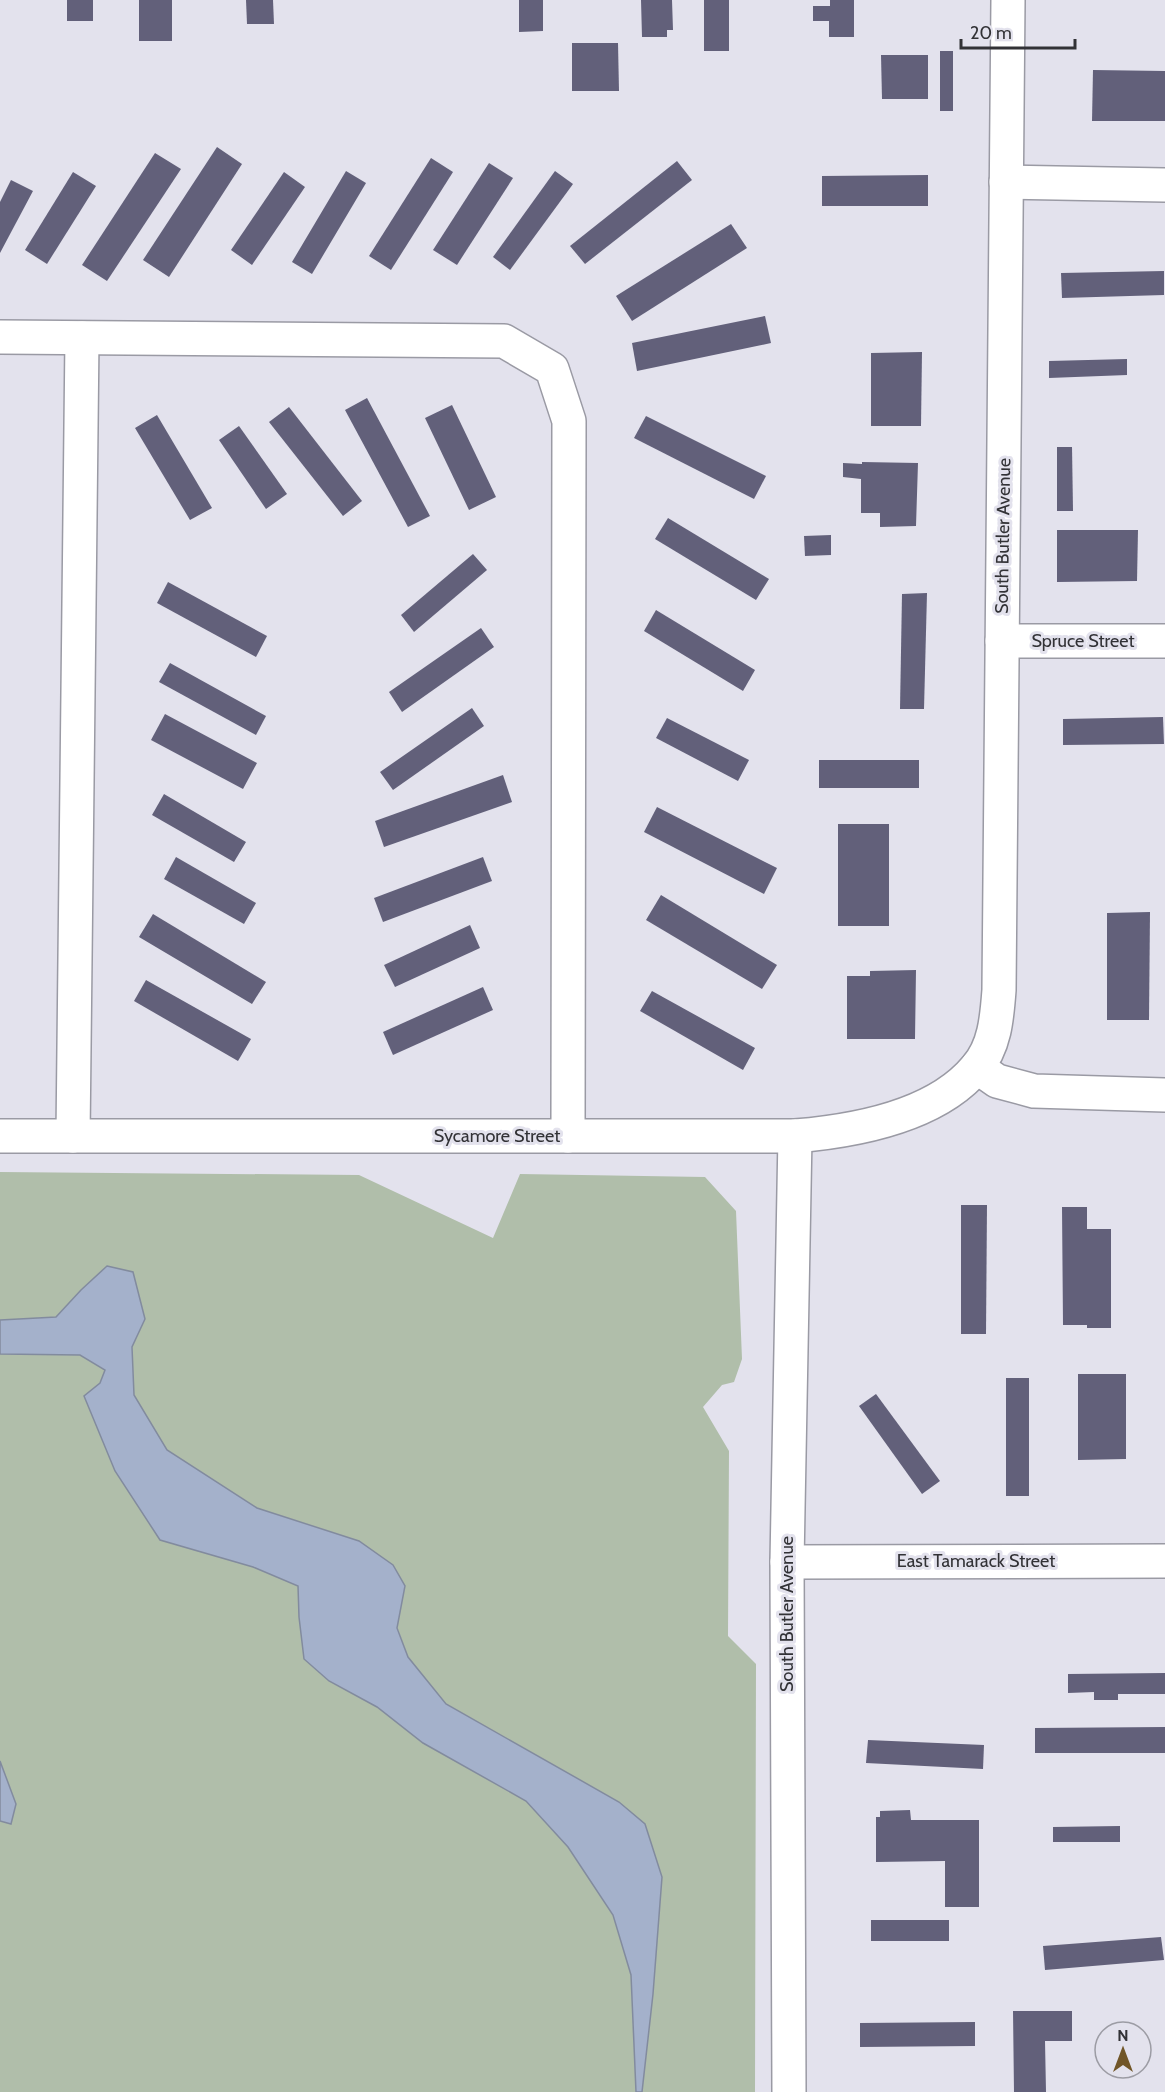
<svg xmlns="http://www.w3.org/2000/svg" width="1165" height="2092" font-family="Cabin,sans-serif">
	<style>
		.green { fill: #b0beaa }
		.water { fill: #a4b1cb; stroke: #828b9e; stroke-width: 1.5 }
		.building { fill: #62607a }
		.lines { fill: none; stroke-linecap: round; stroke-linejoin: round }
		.minor-casing { stroke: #9a9aa4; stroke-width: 36 }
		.minor { stroke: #fff; stroke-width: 33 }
		.labels { text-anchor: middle; stroke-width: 6; stroke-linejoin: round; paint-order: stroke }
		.street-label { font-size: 18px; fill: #323236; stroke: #e3e2ed }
	</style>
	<rect width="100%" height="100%" fill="#e3e2ed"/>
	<g class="green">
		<polygon points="0,1172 359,1175 493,1238 520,1174 705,1177 736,1211 742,1359 734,1382 722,1385 703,1407 729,1451 728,1636 756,1664 755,2092 642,2092 653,1994 662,1877 619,1802 446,1704 408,1657 397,1627 405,1586 359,1541 257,1508 167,1450 134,1396 132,1347 145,1319 107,1266 81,1290 56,1317 0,1320"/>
		<polygon points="0,1354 80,1355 106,1370 100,1383 253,1567 299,1586 299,1617 329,1681 377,1707 423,1743 526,1801 568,1847 613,1915 631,1975 636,2092 0,2092 0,1821 11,1824 16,1804 0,1761"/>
	</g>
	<g class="water">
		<polygon points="107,1266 133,1272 145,1319 132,1347 134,1395 167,1450 257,1508 359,1541 393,1565 405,1586 397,1628 408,1657 446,1704 619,1802 645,1824 662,1877 653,1994 642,2092 636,2092 631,1975 613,1915 568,1847 526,1801 423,1743 377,1707 329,1681 304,1659 299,1617 298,1586 253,1567 160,1540 115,1471 84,1396 100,1383 105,1370 80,1355 0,1354 0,1320 56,1317 81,1290"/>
		<polygon points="0,1761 16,1804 11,1824 0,1821"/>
	</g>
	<g class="building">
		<rect x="67" y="0" width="26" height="21"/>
		<rect x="139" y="0" width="33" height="41"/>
		<polygon points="246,0 273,0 274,24 247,24"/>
		<polygon points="519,0 543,0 543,31 519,32"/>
		<polygon points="641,0 672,0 673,30 667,30 667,37 642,37"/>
		<rect x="704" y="0" width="25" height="51"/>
		<polygon points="830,0 854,0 854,37 829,37 829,21 813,21 813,6 830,6"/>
		<polygon points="572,43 618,43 619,91 572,91"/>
		<rect x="940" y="51" width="13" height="60"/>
		<polygon points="881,55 928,55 928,99 882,99"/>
		<polygon points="1093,70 1165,71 1165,121 1092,121"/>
		<polygon points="217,147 242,164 169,277 143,260"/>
		<polygon points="155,153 181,169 107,281 82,265"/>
		<polygon points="431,158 453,172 391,270 369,256"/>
		<polygon points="677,161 692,180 585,264 570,246"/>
		<polygon points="489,163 513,178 457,265 433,250"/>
		<polygon points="346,171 366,183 312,274 292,262"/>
		<polygon points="555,171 573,184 510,270 493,257"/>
		<polygon points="73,172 96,186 47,264 25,250"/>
		<polygon points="284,172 305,187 252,265 231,250"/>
		<polygon points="928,175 928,206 822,206 822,176"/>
		<polygon points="11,180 33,191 0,253 0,202"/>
		<polygon points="731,224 747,248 632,321 616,296"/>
		<polygon points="1164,271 1164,295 1062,298 1061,273"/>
		<polygon points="765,316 771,343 637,371 632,343"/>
		<polygon points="922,352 921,426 871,426 871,353"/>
		<polygon points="1127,359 1127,375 1049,378 1049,361"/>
		<polygon points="367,398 430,516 408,527 345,410"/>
		<polygon points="452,405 496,497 469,510 425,418"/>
		<polygon points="289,407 362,501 343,516 269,422"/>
		<polygon points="157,415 212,508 190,520 135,428"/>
		<polygon points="646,416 766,476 754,499 634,438"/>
		<polygon points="239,426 287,494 266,509 219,440"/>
		<polygon points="1057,447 1072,447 1073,511 1057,511"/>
		<polygon points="862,462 918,463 916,526 880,527 880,513 861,513 861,479 843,477 843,463 862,464"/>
		<polygon points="668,518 769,579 756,600 655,539"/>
		<polygon points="1057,530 1138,530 1137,581 1057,582"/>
		<polygon points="831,535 831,555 805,556 804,536"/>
		<polygon points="473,554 487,570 414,632 401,615"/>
		<polygon points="168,582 267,636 256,657 157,603"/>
		<polygon points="927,593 924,709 900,709 902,594"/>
		<polygon points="656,610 755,670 743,691 644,631"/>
		<polygon points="481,628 494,647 402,712 389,692"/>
		<polygon points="170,663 266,716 256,735 159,682"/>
		<polygon points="472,708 484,726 393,790 380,772"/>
		<polygon points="165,714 257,763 243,789 151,740"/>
		<polygon points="1163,717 1164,744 1063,745 1063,719"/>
		<polygon points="667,718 749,760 738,781 656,738"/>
		<rect x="819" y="760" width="100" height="28"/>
		<polygon points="503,775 512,802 384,847 375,821"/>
		<polygon points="164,794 246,842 234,862 152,815"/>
		<polygon points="657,807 777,868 764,894 644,832"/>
		<rect x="838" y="824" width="51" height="102"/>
		<polygon points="176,857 256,903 244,924 164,879"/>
		<polygon points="483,857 492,881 383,922 374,898"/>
		<polygon points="661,895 777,965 762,989 646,920"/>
		<polygon points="1150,912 1149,1020 1107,1020 1107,913"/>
		<polygon points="153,914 266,982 252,1004 139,937"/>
		<polygon points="470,925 480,948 395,987 384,965"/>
		<polygon points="916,970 915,1039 847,1039 847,976 870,976 870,971"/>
		<polygon points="146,980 251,1039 238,1061 134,1001"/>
		<polygon points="483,987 493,1010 393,1055 383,1032"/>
		<polygon points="652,991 755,1048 743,1070 640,1011"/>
		<polygon points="961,1205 987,1205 986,1334 961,1334"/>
		<polygon points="1062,1207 1087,1207 1087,1229 1111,1229 1111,1328 1087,1328 1087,1325 1063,1325"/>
		<polygon points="1078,1374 1126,1374 1126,1459 1078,1460"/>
		<rect x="1006" y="1378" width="23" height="118"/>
		<polygon points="876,1394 940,1481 922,1494 859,1406"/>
		<polygon points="1165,1673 1165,1694 1118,1694 1118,1700 1094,1700 1094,1692 1068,1693 1068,1674"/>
		<polygon points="1165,1727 1165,1753 1035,1753 1035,1728"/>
		<polygon points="868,1740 984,1745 983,1769 866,1763"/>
		<polygon points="910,1810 911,1820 979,1820 979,1907 945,1907 945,1861 876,1862 876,1817 880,1817 880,1811"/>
		<polygon points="1120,1826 1120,1842 1053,1842 1053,1827"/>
		<rect x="871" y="1920" width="78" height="21"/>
		<polygon points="1161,1937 1164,1960 1045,1970 1043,1946"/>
		<polygon points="1013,2011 1072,2011 1072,2041 1045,2041 1046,2092 1014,2092"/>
		<polygon points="975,2022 975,2046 860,2047 860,2023"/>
	</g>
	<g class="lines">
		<defs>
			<g id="minor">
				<polyline points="1006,182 1165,185"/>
				<polyline points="0,337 504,341 552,369 569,421 568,1136"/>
				<polyline points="1002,641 1165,641"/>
				<polyline points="977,1067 997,1081 1034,1091 1165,1095"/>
				<path d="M0,1136H795C855,1131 935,1117 976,1068C995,1047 997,1017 999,990L1008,0"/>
				<polyline points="73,1136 82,338"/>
				<polyline points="787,1562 1165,1561"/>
				<polyline points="789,2092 787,1562 795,1136"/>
			</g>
		</defs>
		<use href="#minor" class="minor-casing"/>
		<use href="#minor" class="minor"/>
	</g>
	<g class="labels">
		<g class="street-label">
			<text transform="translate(1003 536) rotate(-89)" y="6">South Butler Avenue</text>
			<text x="1083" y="647">Spruce Street</text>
			<text x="497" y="1142">Sycamore Street</text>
			<text x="976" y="1567">East Tamarack Street</text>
			<text transform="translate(787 1614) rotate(-90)" y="6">South Butler Avenue</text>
		</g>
	</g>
	<g transform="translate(1123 2050)"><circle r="28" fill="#e3e2ed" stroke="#9c9ca4" stroke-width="1.5"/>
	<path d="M0-4.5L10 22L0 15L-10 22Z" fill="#715628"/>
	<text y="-9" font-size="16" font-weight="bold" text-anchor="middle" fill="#323236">N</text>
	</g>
	<path d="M961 39v9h114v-9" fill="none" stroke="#323236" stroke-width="3"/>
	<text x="970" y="39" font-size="18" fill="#323236" stroke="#e3e2ed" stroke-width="4.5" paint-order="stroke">20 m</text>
</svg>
